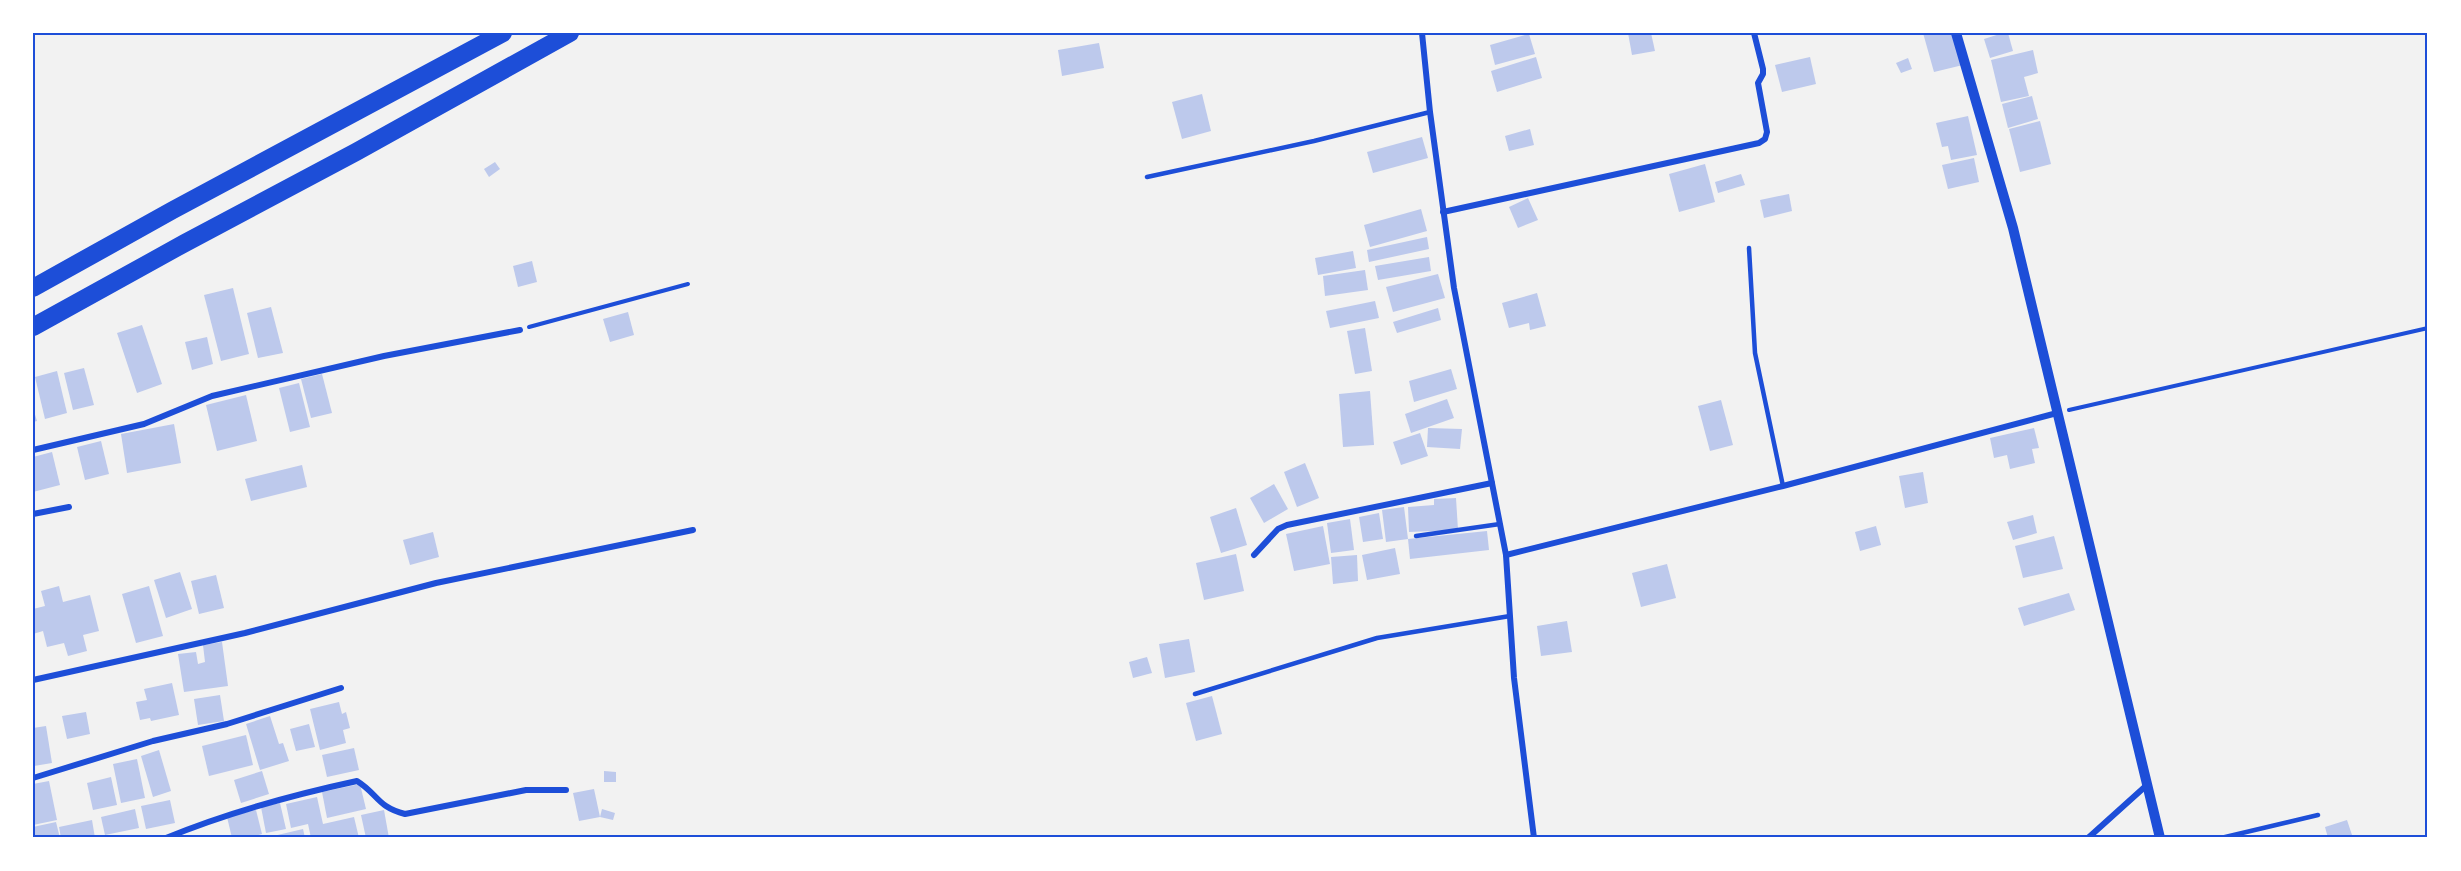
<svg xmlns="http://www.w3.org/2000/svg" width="2461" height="871" font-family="Inter,sans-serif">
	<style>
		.building { fill: #bdc9ec }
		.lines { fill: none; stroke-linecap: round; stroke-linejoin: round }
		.path { stroke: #1d4ed8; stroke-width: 4 }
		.service { stroke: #1d4ed8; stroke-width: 4.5 }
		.minor { stroke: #1d4ed8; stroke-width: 6 }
		.tertiary { stroke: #1d4ed8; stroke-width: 10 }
		.motorway { stroke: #1d4ed8; stroke-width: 18 }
		.neatline { fill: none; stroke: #1d4ed8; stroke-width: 2 }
	</style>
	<rect width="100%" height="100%" fill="#f2f2f2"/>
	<g class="building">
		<polygon points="1628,33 1651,33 1655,51 1632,55"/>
		<polygon points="1923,33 1955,33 1963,65 1934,72"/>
		<polygon points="2003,33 2008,33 2013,51 1990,58 1984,39"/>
		<polygon points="1529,34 1535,54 1495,65 1490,45"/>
		<polygon points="1099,43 1104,68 1062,76 1058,50"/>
		<polygon points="2033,50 2038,73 2024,77 2029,96 2001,102 1991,60"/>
		<polygon points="1536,57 1542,78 1497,92 1491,71"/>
		<polygon points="1810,57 1816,84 1782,92 1775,65"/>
		<polygon points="1908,58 1912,69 1901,73 1896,63"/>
		<polygon points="1202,94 1211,131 1182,139 1172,102"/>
		<polygon points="2032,96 2038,119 2008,128 2002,104"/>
		<polygon points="1968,116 1977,155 1951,160 1948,146 1942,147 1936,123"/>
		<polygon points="2040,121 2051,164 2020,172 2009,129"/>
		<polygon points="1530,129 1534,145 1509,151 1505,136"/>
		<polygon points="1422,137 1428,158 1373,173 1367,152"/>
		<polygon points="1974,158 1979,182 1948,189 1942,165"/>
		<polygon points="495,162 500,169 489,177 484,169"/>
		<polygon points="1705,164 1715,202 1679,212 1669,174"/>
		<polygon points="1741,174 1745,185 1718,193 1715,182"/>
		<polygon points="1789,194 1792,211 1764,218 1760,200"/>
		<polygon points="1528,198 1538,220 1518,228 1509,207"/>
		<polygon points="1421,209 1427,231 1370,247 1364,225"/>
		<polygon points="1427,237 1429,249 1369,262 1367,250"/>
		<polygon points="1353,251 1356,268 1318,275 1315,258"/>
		<polygon points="1429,257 1431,271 1378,280 1375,266"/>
		<polygon points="532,261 537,282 518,287 513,266"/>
		<polygon points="1365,270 1368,290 1325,296 1323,276"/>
		<polygon points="1438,274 1445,298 1393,312 1386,287"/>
		<polygon points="233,288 249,354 221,361 204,295"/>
		<polygon points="1537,293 1546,326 1530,330 1529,323 1509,328 1502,303"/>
		<polygon points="1375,301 1379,318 1330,328 1326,311"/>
		<polygon points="271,307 283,353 258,358 247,313"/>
		<polygon points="1438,308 1441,320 1397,333 1393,322"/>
		<polygon points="628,312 634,335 610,342 603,319"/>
		<polygon points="142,325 162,384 137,393 117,333"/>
		<polygon points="1365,328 1372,371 1355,374 1347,331"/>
		<polygon points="207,337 213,364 192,370 185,342"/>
		<polygon points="84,368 94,405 73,410 64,373"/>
		<polygon points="1451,369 1457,389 1414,402 1409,381"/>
		<polygon points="57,371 67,413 45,419 35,377"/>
		<polygon points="322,374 332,413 311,418 301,379"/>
		<polygon points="299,383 310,427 290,432 279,388"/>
		<polygon points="1370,391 1374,445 1343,447 1339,394"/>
		<polygon points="246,395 257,441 217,451 206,405"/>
		<polygon points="1447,399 1454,418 1411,433 1405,414"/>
		<polygon points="1721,400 1733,445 1710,451 1698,406"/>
		<polygon points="33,408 37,421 33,422"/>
		<polygon points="174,424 181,463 127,473 121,434"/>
		<polygon points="1428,428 1462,429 1460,449 1427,447"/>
		<polygon points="2034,428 2039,448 2032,449 2035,463 2010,469 2007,455 1994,458 1990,438"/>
		<polygon points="1420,433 1428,456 1401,465 1393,442"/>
		<polygon points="101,441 109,474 85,480 77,447"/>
		<polygon points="52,452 60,485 33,492 33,457"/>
		<polygon points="1305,463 1319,498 1297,507 1284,472"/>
		<polygon points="302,465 307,487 251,501 245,479"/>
		<polygon points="1923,472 1928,503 1905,508 1899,476"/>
		<polygon points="1274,484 1288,509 1264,523 1250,498"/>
		<polygon points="1456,498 1458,530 1409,532 1408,507 1434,505 1434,499"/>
		<polygon points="1404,507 1408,539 1386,542 1382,510"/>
		<polygon points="1236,508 1247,545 1221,553 1210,517"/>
		<polygon points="1379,513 1383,539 1363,542 1359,517"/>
		<polygon points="2033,515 2037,533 2013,540 2007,522"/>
		<polygon points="1350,519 1354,550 1331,553 1327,523"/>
		<polygon points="1323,526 1330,564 1294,571 1286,534"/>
		<polygon points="1876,526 1881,545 1860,551 1855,532"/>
		<polygon points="1487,531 1489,550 1410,559 1408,539"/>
		<polygon points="433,532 439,557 410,565 403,540"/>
		<polygon points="2054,536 2063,569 2023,578 2015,546"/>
		<polygon points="1395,548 1400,574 1367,580 1362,555"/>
		<polygon points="1236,554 1244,591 1204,600 1196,563"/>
		<polygon points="1357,555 1358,581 1333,584 1331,557"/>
		<polygon points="1667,564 1676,598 1641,607 1632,573"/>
		<polygon points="180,572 192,609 166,618 154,580"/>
		<polygon points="216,575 224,608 199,614 191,581"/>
		<polygon points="59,586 63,602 90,595 99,631 83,635 87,651 68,656 64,643 47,647 43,631 33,634 33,609 45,606 41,591"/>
		<polygon points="149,586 163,636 136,643 122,594"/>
		<polygon points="2069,593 2075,610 2024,626 2018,608"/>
		<polygon points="1567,621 1572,652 1541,656 1537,626"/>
		<polygon points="1189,639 1195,672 1165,678 1159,644"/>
		<polygon points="222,642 228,686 184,692 178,654 196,652 198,664 205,662 203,645"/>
		<polygon points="1147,657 1152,673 1133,678 1129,662"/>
		<polygon points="172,683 179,715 151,721 150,718 140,720 136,702 147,700 144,689"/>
		<polygon points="220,695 224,721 198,725 194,699"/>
		<polygon points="1212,696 1222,734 1196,741 1186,703"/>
		<polygon points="339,702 342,714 346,712 350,728 343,730 346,743 320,750 310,709"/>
		<polygon points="86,712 90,734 67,739 62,716"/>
		<polygon points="270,716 279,744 283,743 289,761 260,770 246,724"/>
		<polygon points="309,724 315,747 296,751 290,729"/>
		<polygon points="46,726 52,763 34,766 33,728"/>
		<polygon points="246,735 253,765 209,776 202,746"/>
		<polygon points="354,748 359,770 327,777 322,755"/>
		<polygon points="159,750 171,791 153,797 141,756"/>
		<polygon points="137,759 145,798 121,803 113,764"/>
		<polygon points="262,771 269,794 241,803 234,780"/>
		<polygon points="604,771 616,772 616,782 604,782"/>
		<polygon points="111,777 117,805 93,810 87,783"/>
		<polygon points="49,781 57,820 33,825 33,784"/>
		<polygon points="360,784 366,809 327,818 322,792"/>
		<polygon points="594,789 600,817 579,821 573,793"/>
		<polygon points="317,797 323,824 354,817 359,838 311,838 308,824 291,828 286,804"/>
		<polygon points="170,800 175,823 146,829 141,806"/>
		<polygon points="280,803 286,829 266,833 261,807"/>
		<polygon points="135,809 139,828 105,835 101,817"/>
		<polygon points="602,809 615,813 613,820 600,817"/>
		<polygon points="256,810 262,834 247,838 232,838 227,817"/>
		<polygon points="384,810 389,838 366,838 361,815"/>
		<polygon points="92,820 95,838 61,838 59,827"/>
		<polygon points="2347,820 2353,838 2328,838 2325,827"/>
		<polygon points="56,822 60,838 33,838 33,827"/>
		<polygon points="303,829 305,838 269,838 269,837"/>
	</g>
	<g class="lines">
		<g class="path">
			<polyline points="529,327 688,284"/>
			<polyline points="2069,410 2428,328"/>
		</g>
		<g class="service">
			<polyline points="1147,177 1314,141 1430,112"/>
			<polyline points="1749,248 1755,353 1783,486"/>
			<polyline points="1416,536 1500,524"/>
			<polyline points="1195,694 1377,638 1510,616"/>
			<polyline points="2221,838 2318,815"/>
		</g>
		<g class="minor">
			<polyline points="1422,33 1430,112 1454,288 1506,555 1514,678 1534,838"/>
			<polyline points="1443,212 1759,143 1765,139 1767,132 1758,83 1763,74 1763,69 1754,33"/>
			<polyline points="33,450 144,424 212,396 384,356 520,330"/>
			<polyline points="33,514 69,507"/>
			<polyline points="1254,555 1278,529 1287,525 1492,483"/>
			<polyline points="1506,555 1783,486 2057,413"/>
			<polyline points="33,680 245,633 436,583 693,530"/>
			<polyline points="33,778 153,741 227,724 341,688"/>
			<path d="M166,838C227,813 292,795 357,781C378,794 377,807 405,814L526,790H566"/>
			<polyline points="2088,838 2148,784"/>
		</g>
		<polyline class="tertiary" points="1956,33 2013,228 2160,838"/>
		<g class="motorway">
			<polyline points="33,288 173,210 503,33"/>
			<polyline points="33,327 185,243 356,152 570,33"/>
		</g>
	</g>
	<rect width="2461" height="871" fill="none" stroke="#ffffff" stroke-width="69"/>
	<rect x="34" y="34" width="2392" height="802" class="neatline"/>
</svg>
